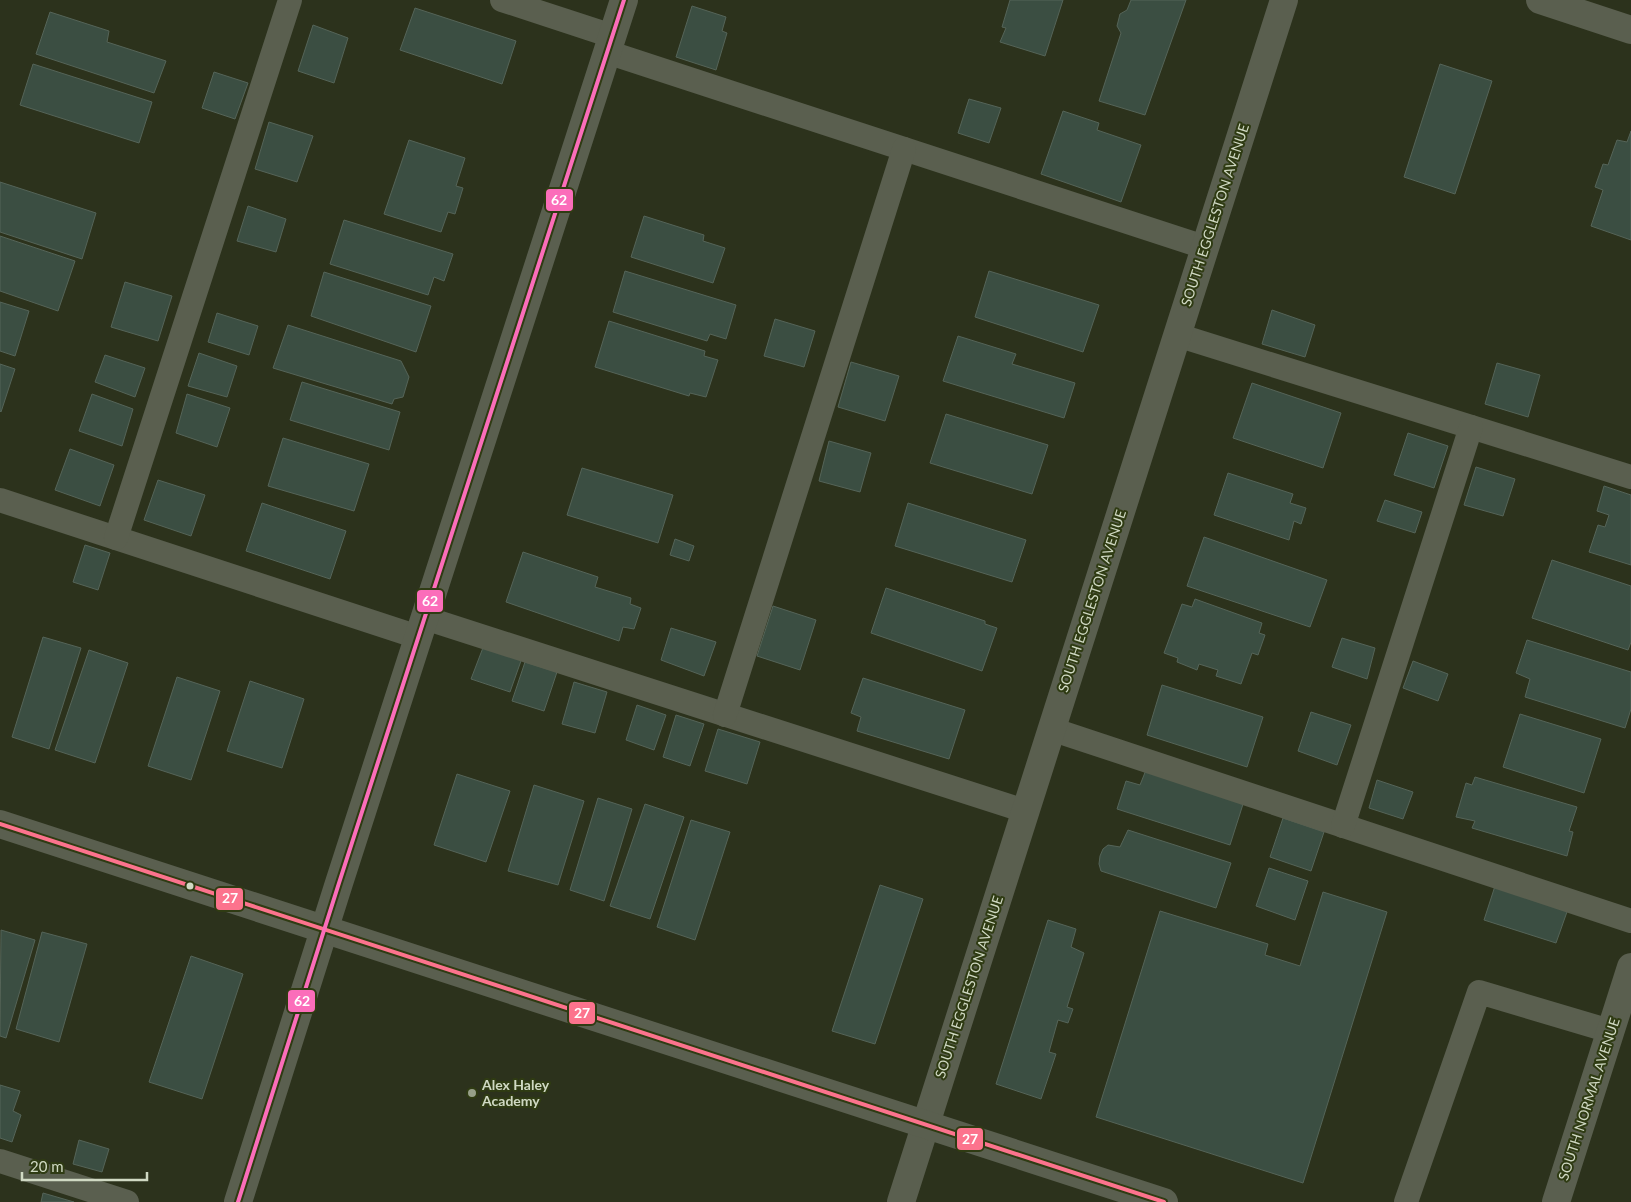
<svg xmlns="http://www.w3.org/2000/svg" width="1631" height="1202" font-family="Lato,sans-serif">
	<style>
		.building { fill: #3b4e42; stroke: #556458 }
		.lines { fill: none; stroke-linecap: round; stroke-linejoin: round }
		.service { stroke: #5a5f4f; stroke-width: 24 }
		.minor { stroke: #5a5f4f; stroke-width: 28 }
		.tertiary { stroke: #5a5f4f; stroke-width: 28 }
		.bus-1-casing { stroke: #2f3b13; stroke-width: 8 }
		.bus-2-casing { stroke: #2f3b13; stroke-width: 8 }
		.bus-1 { stroke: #fc738d; stroke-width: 4 }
		.bus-2 { stroke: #fb6dba; stroke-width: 4 }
		.bus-dot { fill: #d0d9c3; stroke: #2f3b13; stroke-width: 2 }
		.poi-dot { fill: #979f89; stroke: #2f3b13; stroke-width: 2 }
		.labels { text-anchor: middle; stroke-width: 4; stroke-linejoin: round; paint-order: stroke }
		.street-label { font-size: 14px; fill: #d0d9c3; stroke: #2f3b13 }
		.poi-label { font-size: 14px; font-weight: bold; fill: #d0d9c3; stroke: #2f3b13; text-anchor: start }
		.line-badge { stroke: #2f3b13; stroke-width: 2 }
		.badge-label { font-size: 14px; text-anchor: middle; font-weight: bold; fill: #fff }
	</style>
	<rect width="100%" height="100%" fill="#2c321c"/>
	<g class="building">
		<polygon points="1010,0 1063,0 1045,56 1000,42 1006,28 1002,27"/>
		<polygon points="1131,0 1186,0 1145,115 1099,101 1121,33 1117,26 1120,14 1127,10"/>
		<polygon points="692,6 726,17 722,31 727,33 716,70 676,57"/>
		<polygon points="415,8 516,41 502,84 400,50"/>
		<polygon points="50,12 109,31 107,42 166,61 154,93 36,54"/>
		<polygon points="313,25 348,38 334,83 298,71"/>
		<polygon points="33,64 152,102 139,143 20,105"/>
		<polygon points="1440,64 1492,81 1455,194 1404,177"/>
		<polygon points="214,72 248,83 235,119 202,108"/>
		<polygon points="969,99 1001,108 989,143 958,133"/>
		<polygon points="1063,111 1099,123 1097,130 1141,145 1121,202 1041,174"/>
		<polygon points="269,122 313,136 297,182 255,169"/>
		<polygon points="1631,131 1631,240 1591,226 1603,190 1595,187 1603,164 1608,165 1617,140 1627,142"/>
		<polygon points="409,140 465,158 456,186 463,188 455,214 448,212 441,232 384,214"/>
		<polygon points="0,182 96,213 82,259 0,232"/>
		<polygon points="248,206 286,219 276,252 237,241"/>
		<polygon points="644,216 704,235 703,241 725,248 713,283 631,257"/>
		<polygon points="344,220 453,254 444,281 434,277 428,295 330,264"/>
		<polygon points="0,236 75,261 58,311 0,291"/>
		<polygon points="625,271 736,305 726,339 710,334 707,341 613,312"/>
		<polygon points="989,271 1099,305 1083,352 975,317"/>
		<polygon points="324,272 431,306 416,352 311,316"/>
		<polygon points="125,282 172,296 158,341 111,327"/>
		<polygon points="0,302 29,311 15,356 0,351"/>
		<polygon points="1272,310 1315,325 1305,357 1262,344"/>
		<polygon points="217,313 258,326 249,355 208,342"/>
		<polygon points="775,319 815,331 804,367 764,356"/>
		<polygon points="609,321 705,351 704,356 718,360 706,397 690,393 689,396 595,367"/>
		<polygon points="288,325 401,361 409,377 403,397 394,399 392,404 273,368"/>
		<polygon points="958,336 1016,354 1012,364 1075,383 1064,418 943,381"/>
		<polygon points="199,353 237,366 227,397 188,386"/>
		<polygon points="105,355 145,368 135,397 95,382"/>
		<polygon points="851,362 899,376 885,421 838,407"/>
		<polygon points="1497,363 1540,375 1528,417 1485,404"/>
		<polygon points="0,364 15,369 1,412 0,411"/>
		<polygon points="302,382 400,412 389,450 290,420"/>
		<polygon points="1252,383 1341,413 1323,468 1233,438"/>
		<polygon points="92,394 133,409 122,446 79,431"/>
		<polygon points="187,394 230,408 217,447 176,433"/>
		<polygon points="946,414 1048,445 1032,494 930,463"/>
		<polygon points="1408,433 1448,446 1434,488 1394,475"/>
		<polygon points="283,438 369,464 354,511 268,486"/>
		<polygon points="829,441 871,453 860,492 819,481"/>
		<polygon points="70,449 114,465 100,506 55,490"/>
		<polygon points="1476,467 1515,479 1503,516 1464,505"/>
		<polygon points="582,468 673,495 658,543 567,515"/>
		<polygon points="1228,473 1293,494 1290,503 1306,508 1301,524 1294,521 1289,540 1214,515"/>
		<polygon points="158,480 205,495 191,536 144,520"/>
		<polygon points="1604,486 1631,495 1631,565 1589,552 1598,525 1605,527 1609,515 1597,511"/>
		<polygon points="1385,500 1422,512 1415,533 1377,521"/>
		<polygon points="262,503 346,531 330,579 246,551"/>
		<polygon points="908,503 1026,540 1012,582 895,546"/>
		<polygon points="1204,537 1327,580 1310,627 1187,586"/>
		<polygon points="675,539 694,546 689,561 670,555"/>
		<polygon points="85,545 110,553 98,590 73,582"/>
		<polygon points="523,552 598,577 595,587 631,598 630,604 641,608 634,629 623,627 619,641 506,602"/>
		<polygon points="1552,560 1631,586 1631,642 1628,650 1532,618"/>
		<polygon points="886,588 985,621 985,624 997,628 982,671 871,633"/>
		<polygon points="1195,599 1262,623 1259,633 1265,635 1258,655 1252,653 1241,684 1216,676 1218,670 1199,664 1197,670 1177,662 1178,658 1164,653 1182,604 1192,607"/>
		<polygon points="773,606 816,620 800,670 757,656"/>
		<polygon points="671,628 716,642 704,676 661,660"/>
		<polygon points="43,637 81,648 49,749 12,737"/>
		<polygon points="1342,638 1375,648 1367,679 1332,667"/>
		<polygon points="1527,640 1631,672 1631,709 1625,728 1525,697 1530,679 1516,673"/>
		<polygon points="484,645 522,658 510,692 471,679"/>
		<polygon points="89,650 128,663 95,763 55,750"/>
		<polygon points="1413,661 1448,674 1438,701 1403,688"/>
		<polygon points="525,662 557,672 544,711 512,701"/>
		<polygon points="177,677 220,691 191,780 148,766"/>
		<polygon points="863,678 965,710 949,759 857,731 861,717 851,713"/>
		<polygon points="250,681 304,699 282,768 227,751"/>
		<polygon points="574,682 607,692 595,733 562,724"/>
		<polygon points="1162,685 1263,717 1247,767 1147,735"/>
		<polygon points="637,705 666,715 654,750 626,740"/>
		<polygon points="1311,712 1351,725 1337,765 1298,751"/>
		<polygon points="1520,714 1601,739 1584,793 1503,767"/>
		<polygon points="676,715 704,724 690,766 663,757"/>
		<polygon points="718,729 760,742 747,784 705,771"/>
		<polygon points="1146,770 1244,801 1230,845 1117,809 1126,781 1140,785"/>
		<polygon points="457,774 510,791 486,862 434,845"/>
		<polygon points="1475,777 1577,807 1569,831 1573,832 1567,856 1472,828 1475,821 1456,817 1466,783 1472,785"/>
		<polygon points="1377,780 1413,792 1403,819 1369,808"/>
		<polygon points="534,785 584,801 558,885 508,871"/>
		<polygon points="598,798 632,809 604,901 570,890"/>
		<polygon points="645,804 684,817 650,919 610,906"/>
		<polygon points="1283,818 1324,832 1311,871 1270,857"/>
		<polygon points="691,820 730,832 695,940 657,927"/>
		<polygon points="1128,830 1231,863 1216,908 1101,871 1099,864 1100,856 1103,849 1108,845 1120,847"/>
		<polygon points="1269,868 1308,881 1295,920 1256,906"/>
		<polygon points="880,885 923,899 875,1044 832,1031"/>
		<polygon points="1495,886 1568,909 1556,943 1484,920"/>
		<polygon points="1323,892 1387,912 1303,1183 1096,1117 1160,911 1268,944 1265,955 1300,966"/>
		<polygon points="1048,920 1076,929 1071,947 1084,953 1067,1007 1073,1009 1068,1023 1058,1020 1049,1052 1056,1054 1041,1099 996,1084"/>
		<polygon points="1,930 35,940 6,1038 0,1036"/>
		<polygon points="42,932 87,944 59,1042 16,1029"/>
		<polygon points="191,956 243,974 202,1099 149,1082"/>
		<polygon points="0,1085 20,1091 13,1111 21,1115 12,1142 0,1138"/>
		<polygon points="79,1140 109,1149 102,1172 73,1164"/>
		<polygon points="43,1193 74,1202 41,1202"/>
	</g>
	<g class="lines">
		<g class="service">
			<polyline points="502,0 612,36"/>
			<polyline points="607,52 1204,247"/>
			<polyline points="1177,335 1631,477"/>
			<polyline points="0,500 418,637"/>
			<polyline points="116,538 290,0"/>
			<polyline points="425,618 1025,811"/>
			<polyline points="725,715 904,149"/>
			<polyline points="1051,729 1631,921"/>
			<polyline points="1343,826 1471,427"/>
			<polyline points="0,1161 127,1202"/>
			<polyline points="1406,1202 1479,992 1610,1031"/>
		</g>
		<g class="minor">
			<polyline points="1540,0 1631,30"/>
			<polyline points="238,1202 339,883 624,0"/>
			<polyline points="901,1202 1284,0"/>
			<polyline points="1556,1202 1631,967"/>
		</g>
		<polyline class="tertiary" points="0,824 1164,1202"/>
		<defs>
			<polyline id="bus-1" points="0,824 1164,1202"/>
			<polyline id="bus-2" points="238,1202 339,883 624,0"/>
		</defs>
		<use href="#bus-1" class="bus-1-casing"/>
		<use href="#bus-2" class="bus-2-casing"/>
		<use href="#bus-1" class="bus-1"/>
		<use href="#bus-2" class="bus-2"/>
	</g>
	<circle class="bus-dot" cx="190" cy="886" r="4.5"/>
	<circle class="poi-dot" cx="472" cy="1093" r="5"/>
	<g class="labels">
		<g class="street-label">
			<text transform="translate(1215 215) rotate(-72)" y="5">SOUTH EGGLESTON AVENUE</text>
			<text transform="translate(1092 601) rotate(-72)" y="5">SOUTH EGGLESTON AVENUE</text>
			<text transform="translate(969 987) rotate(-72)" y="5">SOUTH EGGLESTON AVENUE</text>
			<text transform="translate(1589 1099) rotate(-72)" y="5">SOUTH NORMAL AVENUE</text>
		</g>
		<g class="poi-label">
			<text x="482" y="1090">Alex Haley<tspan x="482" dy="16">Academy</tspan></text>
		</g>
	</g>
	<g class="line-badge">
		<rect x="545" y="188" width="29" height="24" rx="5" fill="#fb6dba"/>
		<rect x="416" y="589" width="28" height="24" rx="5" fill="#fb6dba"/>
		<rect x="215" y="887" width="29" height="24" rx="5" fill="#fc738d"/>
		<rect x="287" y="989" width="29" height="24" rx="5" fill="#fb6dba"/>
		<rect x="568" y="1001" width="28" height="24" rx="5" fill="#fc738d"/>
		<rect x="956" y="1127" width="28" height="24" rx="5" fill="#fc738d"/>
	</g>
	<g class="badge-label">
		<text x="559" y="205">62</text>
		<text x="430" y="606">62</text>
		<text x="230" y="903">27</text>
		<text x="302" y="1006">62</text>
		<text x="582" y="1018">27</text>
		<text x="970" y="1144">27</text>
	</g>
	<path d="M22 1172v8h125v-8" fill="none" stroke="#d0d9c3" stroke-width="2.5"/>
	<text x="30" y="1172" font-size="15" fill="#d0d9c3" stroke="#2f3b13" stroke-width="4" paint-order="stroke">20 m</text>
</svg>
